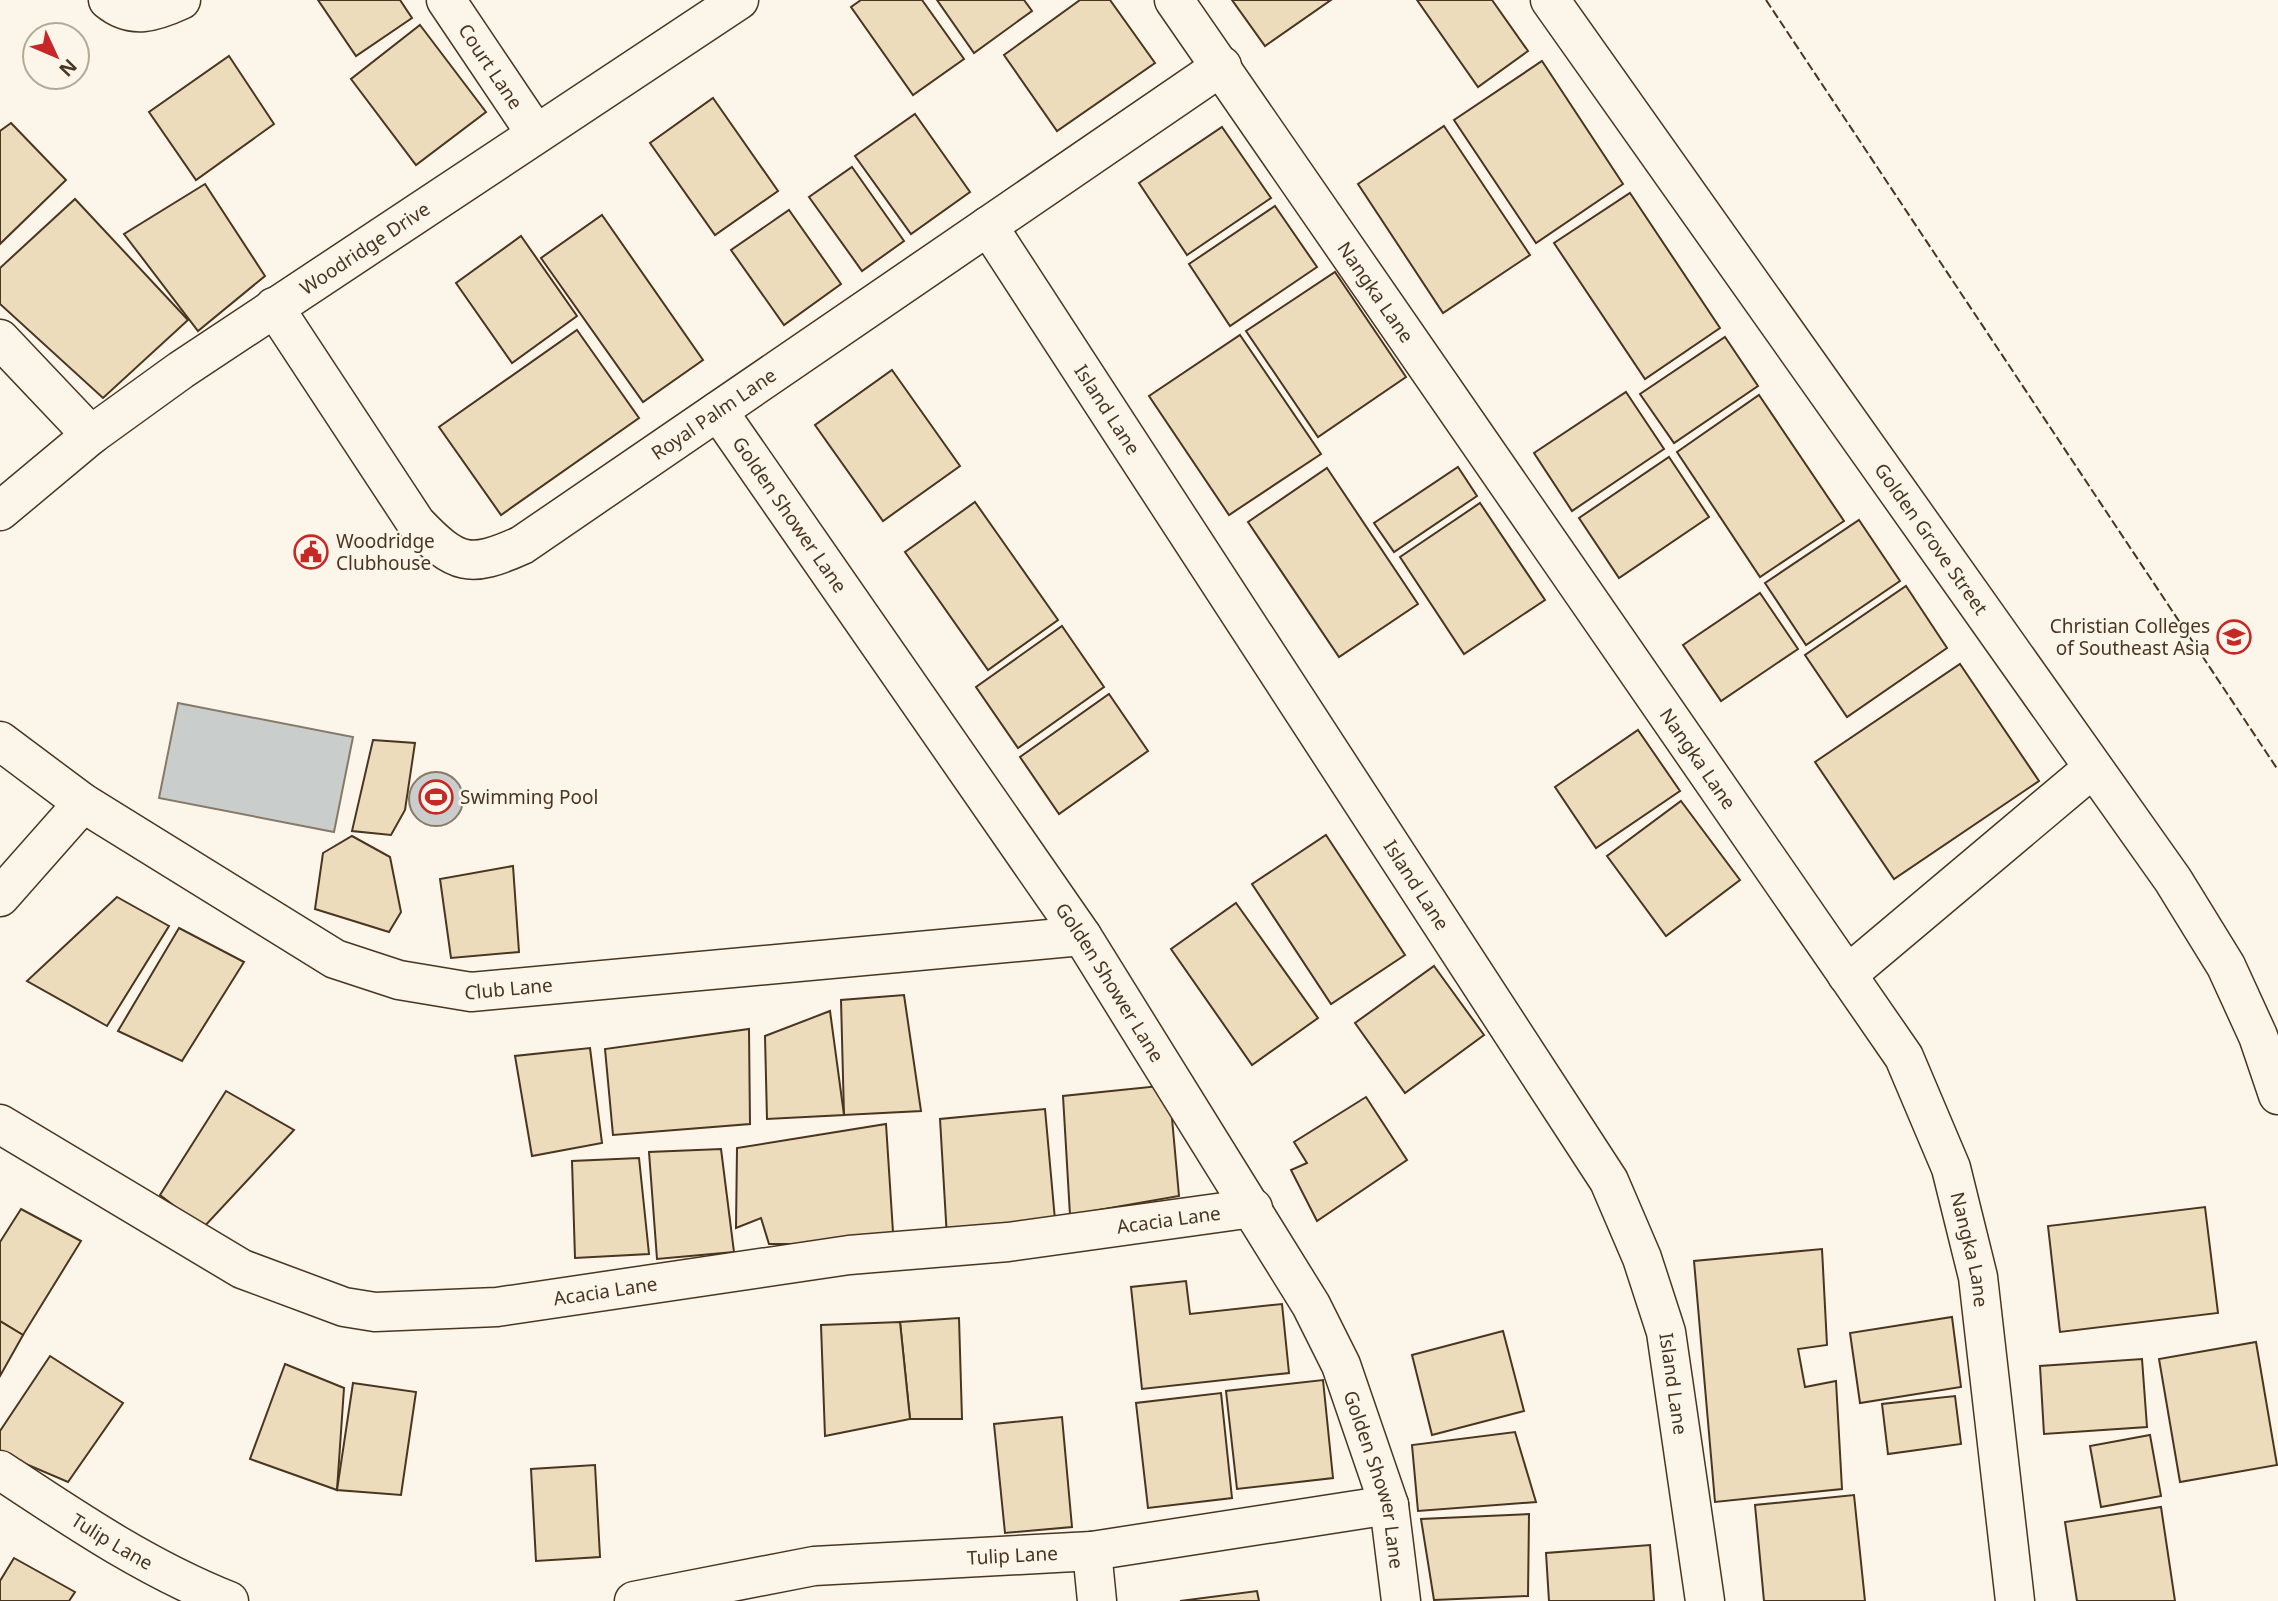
<svg xmlns="http://www.w3.org/2000/svg" width="2278" height="1601" font-family="'Noto Sans',sans-serif">
	<style>
		.water { fill: #c9cecd; stroke: #887966; stroke-width: 2 }
		.building { fill: #ecdcbc; stroke: #4a3520; stroke-width: 2 }
		.lines { fill: none; stroke-linecap: round; stroke-linejoin: round }
		.minor-casing { stroke: #4a3520; stroke-width: 41 }
		.minor { stroke: #fbf6e9; stroke-width: 38 }
		.fence { stroke: #4a3520; stroke-width: 2; stroke-dasharray: 9 3.5; stroke-linecap: butt }
		.labels { text-anchor: middle; stroke-width: 5; stroke-linejoin: round; paint-order: stroke }
		.street-label { font-size: 19px; fill: #4a3520; stroke: #fbf6e9 }
		.poi-label { font-size: 19px; fill: #4a3520; stroke: #fbf6e9; text-anchor: start }
	</style>
	<rect width="100%" height="100%" fill="#fbf6e9"/>
	<g class="water">
		<polygon points="178,703 353,737 334,832 159,798"/>
		<circle cx="436" cy="799" r="27"/>
	</g>
	<g class="building">
		<polygon points="318,0 400,0 412,18 356,56"/>
		<polygon points="861,0 922,0 964,59 913,95 851,7"/>
		<polygon points="937,0 1024,0 1032,11 974,53"/>
		<polygon points="1080,0 1110,0 1155,63 1057,131 1004,55"/>
		<polygon points="1232,0 1331,0 1265,46"/>
		<polygon points="1417,0 1492,0 1528,51 1478,87"/>
		<polygon points="420,25 486,112 416,165 351,79"/>
		<polygon points="229,56 274,124 196,180 149,112"/>
		<polygon points="1542,61 1623,184 1536,243 1454,120"/>
		<polygon points="713,98 778,191 715,235 650,143"/>
		<polygon points="915,114 970,192 911,234 855,156"/>
		<polygon points="11,123 66,180 0,244 0,131"/>
		<polygon points="1444,126 1530,255 1443,313 1358,184"/>
		<polygon points="1222,127 1271,198 1187,255 1139,183"/>
		<polygon points="852,167 904,241 862,271 809,197"/>
		<polygon points="205,184 265,276 198,331 124,234"/>
		<polygon points="1630,193 1720,328 1645,379 1554,243"/>
		<polygon points="75,199 188,320 103,398 0,304 0,268"/>
		<polygon points="1275,206 1317,267 1230,326 1189,264"/>
		<polygon points="789,210 841,284 784,325 731,250"/>
		<polygon points="602,215 703,360 643,402 541,258"/>
		<polygon points="521,236 577,316 512,363 456,283"/>
		<polygon points="1335,272 1406,377 1318,437 1246,331"/>
		<polygon points="577,330 639,418 501,515 439,427"/>
		<polygon points="1240,335 1321,454 1229,515 1149,396"/>
		<polygon points="1725,337 1758,386 1674,443 1640,394"/>
		<polygon points="892,370 960,466 883,521 815,425"/>
		<polygon points="1626,392 1664,449 1572,511 1534,453"/>
		<polygon points="1759,395 1844,521 1760,577 1677,452"/>
		<polygon points="1669,457 1709,517 1619,578 1579,518"/>
		<polygon points="1458,467 1477,496 1394,552 1374,523"/>
		<polygon points="1327,468 1418,604 1339,657 1248,522"/>
		<polygon points="975,502 1058,620 988,670 905,552"/>
		<polygon points="1480,503 1545,600 1464,654 1400,557"/>
		<polygon points="1859,520 1900,581 1806,645 1765,583"/>
		<polygon points="1906,586 1947,648 1847,717 1805,655"/>
		<polygon points="1760,593 1798,649 1721,701 1683,645"/>
		<polygon points="1062,626 1104,687 1018,748 976,687"/>
		<polygon points="1960,664 2039,781 1894,879 1815,762"/>
		<polygon points="1109,694 1148,751 1059,814 1020,757"/>
		<polygon points="1638,730 1680,791 1596,848 1555,787"/>
		<polygon points="373,740 415,743 405,810 391,835 352,831"/>
		<polygon points="1681,801 1740,880 1666,936 1607,856"/>
		<polygon points="1326,835 1405,955 1331,1004 1252,884"/>
		<polygon points="352,836 390,857 401,912 389,932 315,909 323,853"/>
		<polygon points="513,866 519,952 451,958 440,879"/>
		<polygon points="117,897 169,926 107,1026 27,981"/>
		<polygon points="1236,903 1318,1018 1252,1065 1171,949"/>
		<polygon points="179,928 244,962 182,1061 118,1031"/>
		<polygon points="1434,966 1484,1035 1405,1093 1355,1023"/>
		<polygon points="904,995 921,1111 844,1115 841,1000"/>
		<polygon points="830,1011 844,1115 767,1119 765,1036"/>
		<polygon points="749,1029 750,1124 613,1135 605,1049"/>
		<polygon points="590,1048 602,1143 532,1156 515,1056"/>
		<polygon points="1169,1085 1179,1196 1070,1215 1063,1096"/>
		<polygon points="226,1091 294,1130 203,1228 160,1195"/>
		<polygon points="1366,1097 1407,1160 1317,1221 1291,1170 1307,1163 1294,1142"/>
		<polygon points="1045,1109 1055,1220 947,1238 940,1119"/>
		<polygon points="886,1124 893,1232 840,1244 769,1244 761,1218 736,1228 737,1148"/>
		<polygon points="721,1149 734,1252 657,1259 649,1152"/>
		<polygon points="639,1158 649,1254 575,1258 572,1161"/>
		<polygon points="2205,1207 2218,1313 2060,1332 2048,1226"/>
		<polygon points="21,1209 81,1241 23,1335 0,1321 0,1242"/>
		<polygon points="1822,1249 1827,1345 1798,1349 1805,1387 1836,1381 1842,1489 1715,1502 1694,1261"/>
		<polygon points="1186,1281 1190,1314 1282,1304 1289,1373 1142,1389 1131,1287"/>
		<polygon points="1952,1317 1961,1387 1860,1403 1850,1333"/>
		<polygon points="959,1318 962,1419 910,1419 900,1322"/>
		<polygon points="0,1321 23,1335 0,1376"/>
		<polygon points="900,1322 910,1419 825,1436 821,1325"/>
		<polygon points="1503,1331 1524,1411 1432,1435 1412,1355"/>
		<polygon points="2256,1342 2277,1465 2180,1482 2159,1359"/>
		<polygon points="50,1356 123,1403 68,1482 0,1453 0,1431"/>
		<polygon points="2142,1359 2147,1427 2044,1434 2040,1366"/>
		<polygon points="285,1364 344,1388 337,1490 250,1459"/>
		<polygon points="1323,1380 1333,1478 1237,1489 1226,1391"/>
		<polygon points="353,1383 416,1392 401,1495 337,1490"/>
		<polygon points="1221,1393 1232,1498 1148,1508 1136,1403"/>
		<polygon points="1955,1396 1961,1444 1888,1454 1882,1404"/>
		<polygon points="1062,1417 1072,1527 1005,1533 994,1424"/>
		<polygon points="1515,1432 1536,1502 1418,1511 1412,1445"/>
		<polygon points="2150,1435 2161,1496 2101,1507 2090,1446"/>
		<polygon points="595,1465 600,1557 536,1561 531,1469"/>
		<polygon points="1854,1495 1865,1601 1764,1601 1755,1505"/>
		<polygon points="2161,1507 2175,1601 2077,1601 2065,1522"/>
		<polygon points="1529,1514 1528,1596 1434,1600 1421,1519"/>
		<polygon points="1650,1545 1654,1601 1549,1601 1546,1553"/>
		<polygon points="14,1558 75,1592 69,1601 0,1601 0,1581"/>
		<polygon points="1257,1591 1259,1601 1180,1601"/>
	</g>
	<g class="lines">
		<defs>
			<g id="minor">
				<path d="M108,0C132,20 155,12 181,0"/>
				<path id="s1" d="M446,0L536,134"/>
				<path id="s2" d="M1174,0L1904,1057L1951,1168L1978,1277L2015,1601"/>
				<path id="s3" d="M1550,0L2173,880L2226,966L2258,1036L2278,1095"/>
				<path id="s4" d="M988,226L1609,1181L1642,1258L1666,1332L1705,1601"/>
				<path id="s5" d="M274,307L416,523C456,565 469,569 522,545L1222,66"/>
				<polyline points="0,339 91,435"/>
				<path id="s6" d="M718,411L1082,936L1311,1305L1341,1365L1389,1505L1401,1601"/>
				<path id="s7" d="M0,511L91,435L181,370L739,0"/>
				<path id="s8" d="M0,741L83,803L335,959L399,980L471,992L1082,936"/>
				<polyline points="0,897 83,803"/>
				<polyline points="1847,975 2093,768"/>
				<path id="s9" d="M0,1124L242,1269L344,1307L375,1312L497,1307L849,1255L1008,1242L1253,1208"/>
				<path id="s10" d="M0,1470C74,1519 146,1568 229,1601"/>
				<polyline points="1092,1551 1097,1601"/>
				<path id="s11" d="M634,1601L814,1566L1092,1551L1389,1505"/>
			</g>
		</defs>
		<use href="#minor" class="minor-casing"/>
		<use href="#minor" class="minor"/>
		<polyline class="fence" points="1766,0 2278,770"/>
	</g>
	<defs>
		<symbol id="civic-ring" viewBox="-11 -11 22 22"><circle r="9.5" fill="#fbf6e9" stroke="#c62828" stroke-width="1.5"/><path d="M-.6-6.5H3V-4.5H.6V-3L4-1V1h2V6H-6V1h2V-1L-.6-3ZM-1.2 2.5V6h2.4V2.5Z" fill="#c62828"/></symbol>
		<symbol id="university-ring" viewBox="-11 -11 22 22"><circle r="9.5" fill="#fbf6e9" stroke="#c62828" stroke-width="1.5"/><path d="M0-5L7-2L0 1L-7-2ZM-4 1L0 2.5L4 1V4Q0 6-4 4Z" fill="#c62828"/></symbol>
		<symbol id="stadium-ring" viewBox="-11 -11 22 22"><circle r="9.5" fill="#fbf6e9" stroke="#c62828" stroke-width="1.5"/><path d="M0-5a6.5 5 0 1 0 0 10a6.5 5 0 1 0 0-10ZM-3.5-1.8h7v3.6h-7Z" fill="#c62828"/></symbol>
	</defs>
	<g fill-rule="evenodd">
		<use href="#civic-ring" x="292" y="533" width="38" height="38"/>
		<use href="#university-ring" x="2215" y="618" width="38" height="38"/>
		<use href="#stadium-ring" x="417" y="778" width="38" height="38"/>
	</g>
	<g class="labels">
		<g class="street-label">
			<text dy="7" stroke="none"><textPath href="#s1" startOffset="80">Court Lane</textPath></text>
			<text dy="7" stroke="none"><textPath href="#s7" startOffset="450">Woodridge Drive</textPath></text>
			<text dy="7" stroke="none"><textPath href="#s2" startOffset="355">Nangka Lane</textPath></text>
			<text dy="7" stroke="none"><textPath href="#s4" startOffset="219">Island Lane</textPath></text>
			<text dy="7" stroke="none"><textPath href="#s5" startOffset="612">Royal Palm Lane</textPath></text>
			<text dy="7" stroke="none"><textPath href="#s6" startOffset="126">Golden Shower Lane</textPath></text>
			<text dy="7" stroke="none"><textPath href="#s3" startOffset="660">Golden Grove Street</textPath></text>
			<text dy="7" stroke="none"><textPath href="#s2" startOffset="922">Nangka Lane</textPath></text>
			<text dy="7" stroke="none"><textPath href="#s4" startOffset="786">Island Lane</textPath></text>
			<text dy="7" stroke="none"><textPath href="#s6" startOffset="693">Golden Shower Lane</textPath></text>
			<text dy="7" stroke="none"><textPath href="#s8" startOffset="578">Club Lane</textPath></text>
			<text dy="7" stroke="none"><textPath href="#s9" startOffset="1222">Acacia Lane</textPath></text>
			<text dy="7" stroke="none"><textPath href="#s2" startOffset="1489">Nangka Lane</textPath></text>
			<text dy="7" stroke="none"><textPath href="#s9" startOffset="654">Acacia Lane</textPath></text>
			<text dy="7" stroke="none"><textPath href="#s4" startOffset="1353">Island Lane</textPath></text>
			<text dy="7" stroke="none"><textPath href="#s6" startOffset="1260">Golden Shower Lane</textPath></text>
			<text dy="7" stroke="none"><textPath href="#s10" startOffset="133">Tulip Lane</textPath></text>
			<text dy="7" stroke="none"><textPath href="#s11" startOffset="382">Tulip Lane</textPath></text>
		</g>
		<g class="poi-label">
			<text x="336" y="548">Woodridge<tspan x="336" dy="22">Clubhouse</tspan></text>
			<text x="2210" y="633" text-anchor="end">Christian Colleges<tspan x="2210" dy="22">of Southeast Asia</tspan></text>
			<text x="460" y="804">Swimming Pool</text>
		</g>
	</g>
	<g transform="translate(56 56) rotate(134)"><circle r="33" fill="#fbf6e9" stroke="#b4a999" stroke-width="2"/>
	<path d="M0-5L12 26L0 18L-12 26Z" fill="#c62828"/>
	<text y="-10" font-size="19" font-weight="bold" text-anchor="middle" fill="#4a3520">N</text>
	</g>
</svg>
